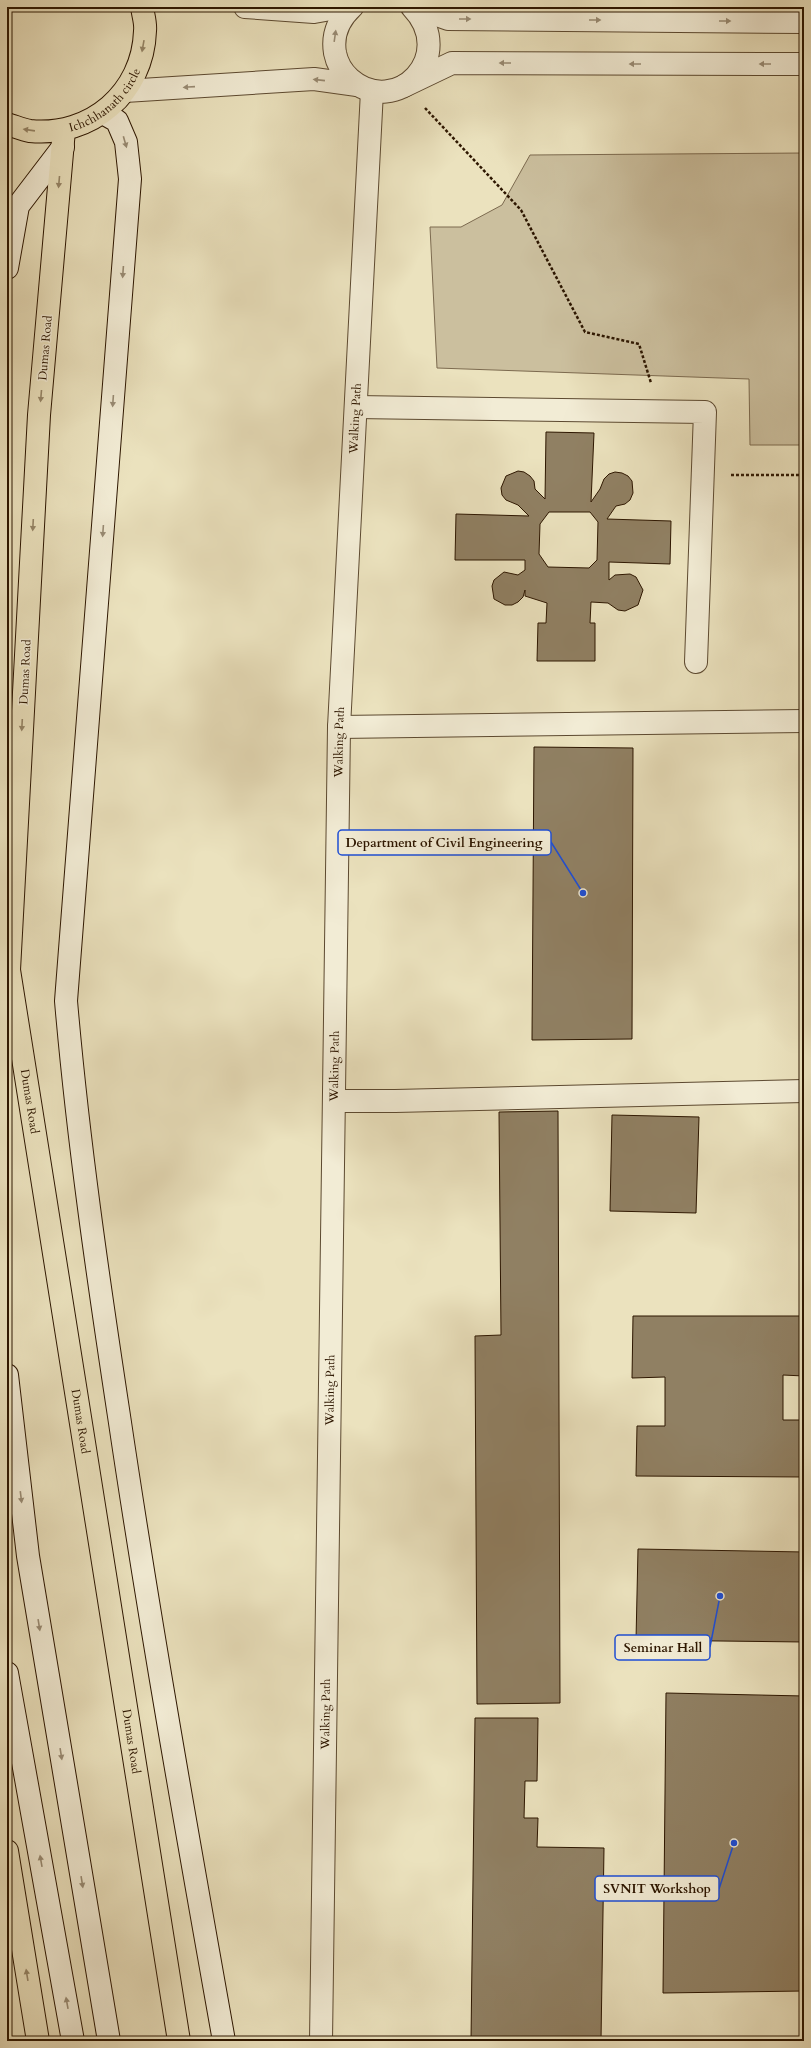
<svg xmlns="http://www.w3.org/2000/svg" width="811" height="2048" font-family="Cardo,serif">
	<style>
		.green { fill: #cbbf9e; stroke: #7c6a4f }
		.building { fill: #908063; stroke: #2d1600; fill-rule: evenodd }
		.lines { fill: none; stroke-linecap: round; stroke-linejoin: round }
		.street-casing { stroke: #5c4930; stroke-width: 24 }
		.secondary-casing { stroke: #2d1600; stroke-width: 24 }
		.primary-casing { stroke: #2d1600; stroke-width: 24 }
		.path { stroke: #2d1600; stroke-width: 2.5; stroke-dasharray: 3 2; stroke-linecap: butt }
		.street { stroke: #f2ecd5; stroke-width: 22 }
		.secondary { stroke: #f2ecd5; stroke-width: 22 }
		.primary { stroke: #ebe2be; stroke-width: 22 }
		.oneway { fill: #998c75 }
		.oneway2 { fill: #968668 }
		.labels { text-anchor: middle; stroke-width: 3; stroke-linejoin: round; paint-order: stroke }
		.street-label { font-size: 12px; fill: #2d1600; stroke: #f2ecd5 }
		.leader { fill: none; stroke: #1d4ed8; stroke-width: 1.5 }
		.callout-dot { fill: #1d4ed8; stroke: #f2ecd5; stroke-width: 1.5 }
		.callout { fill: #f2ecd5; stroke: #1d4ed8; stroke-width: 1.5 }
		.callout-label { font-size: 13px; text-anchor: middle; font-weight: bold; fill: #2d1600 }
	</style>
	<rect width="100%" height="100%" fill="#ebe2be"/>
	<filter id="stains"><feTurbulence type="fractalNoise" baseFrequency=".005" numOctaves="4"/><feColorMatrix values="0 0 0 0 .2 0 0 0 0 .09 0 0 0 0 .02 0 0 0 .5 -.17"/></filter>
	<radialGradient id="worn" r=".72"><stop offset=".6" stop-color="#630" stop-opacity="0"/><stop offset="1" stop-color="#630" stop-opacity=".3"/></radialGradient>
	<polygon class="green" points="804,153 804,445 750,445 749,379 437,368 430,227 461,227 502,205 530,155"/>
	<g class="building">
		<path d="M546,432L594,433L591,502L600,489L604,479L609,474L615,472L622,473L628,476L632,481L633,493L630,500L625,504L616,506L607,519L671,521L670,564L609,562V580L615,575L630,574L636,577L643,590L638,605L625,611L618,610L608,603L591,602L590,623H595V661H537L538,623H546L547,603L525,596V590L523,597L518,602L512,605H505L494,599L492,586L494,580L504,572L518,575L525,570V560H455L456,514L529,516L518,505L506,500L502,495L501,488L506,476L518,471L524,472L530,476L534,481L535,489L545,499ZM549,512H590L598,522L597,560L589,568L548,567L539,554L540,524Z"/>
		<polygon points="534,747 633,748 632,1039 532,1040"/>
		<polygon points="558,1111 560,1703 477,1704 475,1336 501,1335 499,1112"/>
		<polygon points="612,1115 699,1117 696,1213 610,1211"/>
		<polygon points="633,1316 804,1316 804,1376 783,1375 783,1420 804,1420 804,1477 636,1476 637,1426 665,1426 665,1377 632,1378"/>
		<polygon points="638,1549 804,1552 804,1642 636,1640"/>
		<polygon points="666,1693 804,1696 804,1991 663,1993"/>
		<polygon points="475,1718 538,1718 537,1781 525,1781 524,1818 538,1818 537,1847 604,1848 601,2041 471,2041"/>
	</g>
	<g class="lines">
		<defs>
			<g id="street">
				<polyline points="245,7 314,12 342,7"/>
				<path d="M352,7C338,20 332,35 335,53C337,63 342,72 350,79C396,119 459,56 412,7"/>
				<polyline points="414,7 448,19 804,22"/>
				<polyline points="404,86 452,63 804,64"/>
				<polyline points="125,91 314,79 357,85"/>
				<polyline points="356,407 705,412 696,662"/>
				<polyline points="339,727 804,721"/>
				<polyline points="334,1101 395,1101 804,1091"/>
				<path id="s1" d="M321,2041L339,727L372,91"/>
			</g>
			<g id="secondary">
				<path d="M103,113L117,121L126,142L130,179L66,1001C78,1140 98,1278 119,1416C150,1625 187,1833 224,2041"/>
				<polyline points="7,268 18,206 63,147"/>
				<polyline points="7,1375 28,1556 109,2041"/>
				<polyline points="7,1673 73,2041"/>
			</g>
			<g id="primary">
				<path id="s2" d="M7,124C14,126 23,130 30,131C91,137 143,93 145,31C146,23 143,15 142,7"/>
				<path id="s3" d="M64,130L39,415L9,970L179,2041"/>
				<polyline points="7,1851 38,2041"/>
			</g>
		</defs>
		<use href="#street" class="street-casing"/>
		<use href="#secondary" class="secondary-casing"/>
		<use href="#primary" class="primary-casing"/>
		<g class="path">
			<polyline points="425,108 521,210 585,332 639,344 651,383"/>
			<polyline points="731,475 804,475"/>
		</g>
		<use href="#street" class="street"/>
		<use href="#secondary" class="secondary"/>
		<use href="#primary" class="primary"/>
	</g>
	<defs><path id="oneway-solid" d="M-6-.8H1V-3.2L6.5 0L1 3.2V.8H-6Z"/></defs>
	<g class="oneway">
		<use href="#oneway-solid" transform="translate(465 19)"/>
		<use href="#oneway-solid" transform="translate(595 20)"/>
		<use href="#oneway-solid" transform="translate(725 21)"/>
		<use href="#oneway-solid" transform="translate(335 36) rotate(-82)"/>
		<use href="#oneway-solid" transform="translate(505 63) rotate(-180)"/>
		<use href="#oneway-solid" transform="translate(635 64) rotate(-180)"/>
		<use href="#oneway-solid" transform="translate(765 64) rotate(-180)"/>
		<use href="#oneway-solid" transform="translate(319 80) rotate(-174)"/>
		<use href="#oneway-solid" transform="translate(189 87) rotate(176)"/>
		<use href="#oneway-solid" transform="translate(125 142) rotate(74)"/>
		<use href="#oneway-solid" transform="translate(123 272) rotate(94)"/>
		<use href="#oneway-solid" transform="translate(113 401) rotate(94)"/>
		<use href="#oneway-solid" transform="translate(103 531) rotate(94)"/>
		<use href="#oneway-solid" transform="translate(21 1497) rotate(83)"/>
		<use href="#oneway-solid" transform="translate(39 1625) rotate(81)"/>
		<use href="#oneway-solid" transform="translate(61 1754) rotate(81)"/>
		<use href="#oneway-solid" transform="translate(41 1861) rotate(-100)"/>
		<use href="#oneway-solid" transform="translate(82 1882) rotate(81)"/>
		<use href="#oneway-solid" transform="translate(67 2003) rotate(-100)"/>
	</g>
	<g class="oneway2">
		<use href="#oneway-solid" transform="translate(143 46) rotate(100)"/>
		<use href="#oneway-solid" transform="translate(29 130) rotate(-172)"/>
		<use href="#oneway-solid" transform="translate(59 182) rotate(95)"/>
		<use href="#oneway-solid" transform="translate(41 396) rotate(95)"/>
		<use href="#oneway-solid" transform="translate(33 525) rotate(93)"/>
		<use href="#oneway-solid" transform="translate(22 725) rotate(93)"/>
		<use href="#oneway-solid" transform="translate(27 1975) rotate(-99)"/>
	</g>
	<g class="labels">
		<g class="street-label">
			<text dy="4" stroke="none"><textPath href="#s2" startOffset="110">Ichchhanath circle</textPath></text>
			<text transform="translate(45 348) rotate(-85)" y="4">Dumas Road</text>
			<text dy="4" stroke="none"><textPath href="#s1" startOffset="1623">Walking Path</textPath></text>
			<text transform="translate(25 672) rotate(-87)" y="4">Dumas Road</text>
			<text dy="4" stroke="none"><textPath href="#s1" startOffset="1299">Walking Path</textPath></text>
			<text dy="4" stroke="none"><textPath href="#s1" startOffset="975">Walking Path</textPath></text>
			<text dy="4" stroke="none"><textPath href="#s3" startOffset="975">Dumas Road</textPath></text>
			<text dy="4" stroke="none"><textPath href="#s1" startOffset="651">Walking Path</textPath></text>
			<text dy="4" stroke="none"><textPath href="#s3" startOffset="1299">Dumas Road</textPath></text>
			<text dy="4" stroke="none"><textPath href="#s1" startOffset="327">Walking Path</textPath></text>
			<text dy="4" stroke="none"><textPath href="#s3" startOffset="1623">Dumas Road</textPath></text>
		</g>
	</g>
	<path class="leader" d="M583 893L551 842M720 1596L710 1647M734 1843L719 1889"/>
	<g class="callout-dot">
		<circle cx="583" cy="893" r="4"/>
		<circle cx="720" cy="1596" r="4"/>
		<circle cx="734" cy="1843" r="4"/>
	</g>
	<g class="callout">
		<rect x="338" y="830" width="213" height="25" rx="4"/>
		<rect x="615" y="1635" width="95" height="25" rx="4"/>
		<rect x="595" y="1876" width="124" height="25" rx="4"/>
	</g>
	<g class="callout-label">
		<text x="444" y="847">Department of Civil Engineering</text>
		<text x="663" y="1652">Seminar Hall</text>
		<text x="657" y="1893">SVNIT Workshop</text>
	</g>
	<rect width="811" height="2048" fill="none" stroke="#ebe2be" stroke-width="24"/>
	<rect x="8" y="8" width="795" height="2032" fill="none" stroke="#2d1600" stroke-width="2"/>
	<rect x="12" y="12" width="787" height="2024" fill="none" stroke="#2d1600"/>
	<rect width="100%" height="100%" filter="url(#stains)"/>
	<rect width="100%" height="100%" fill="url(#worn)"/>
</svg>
